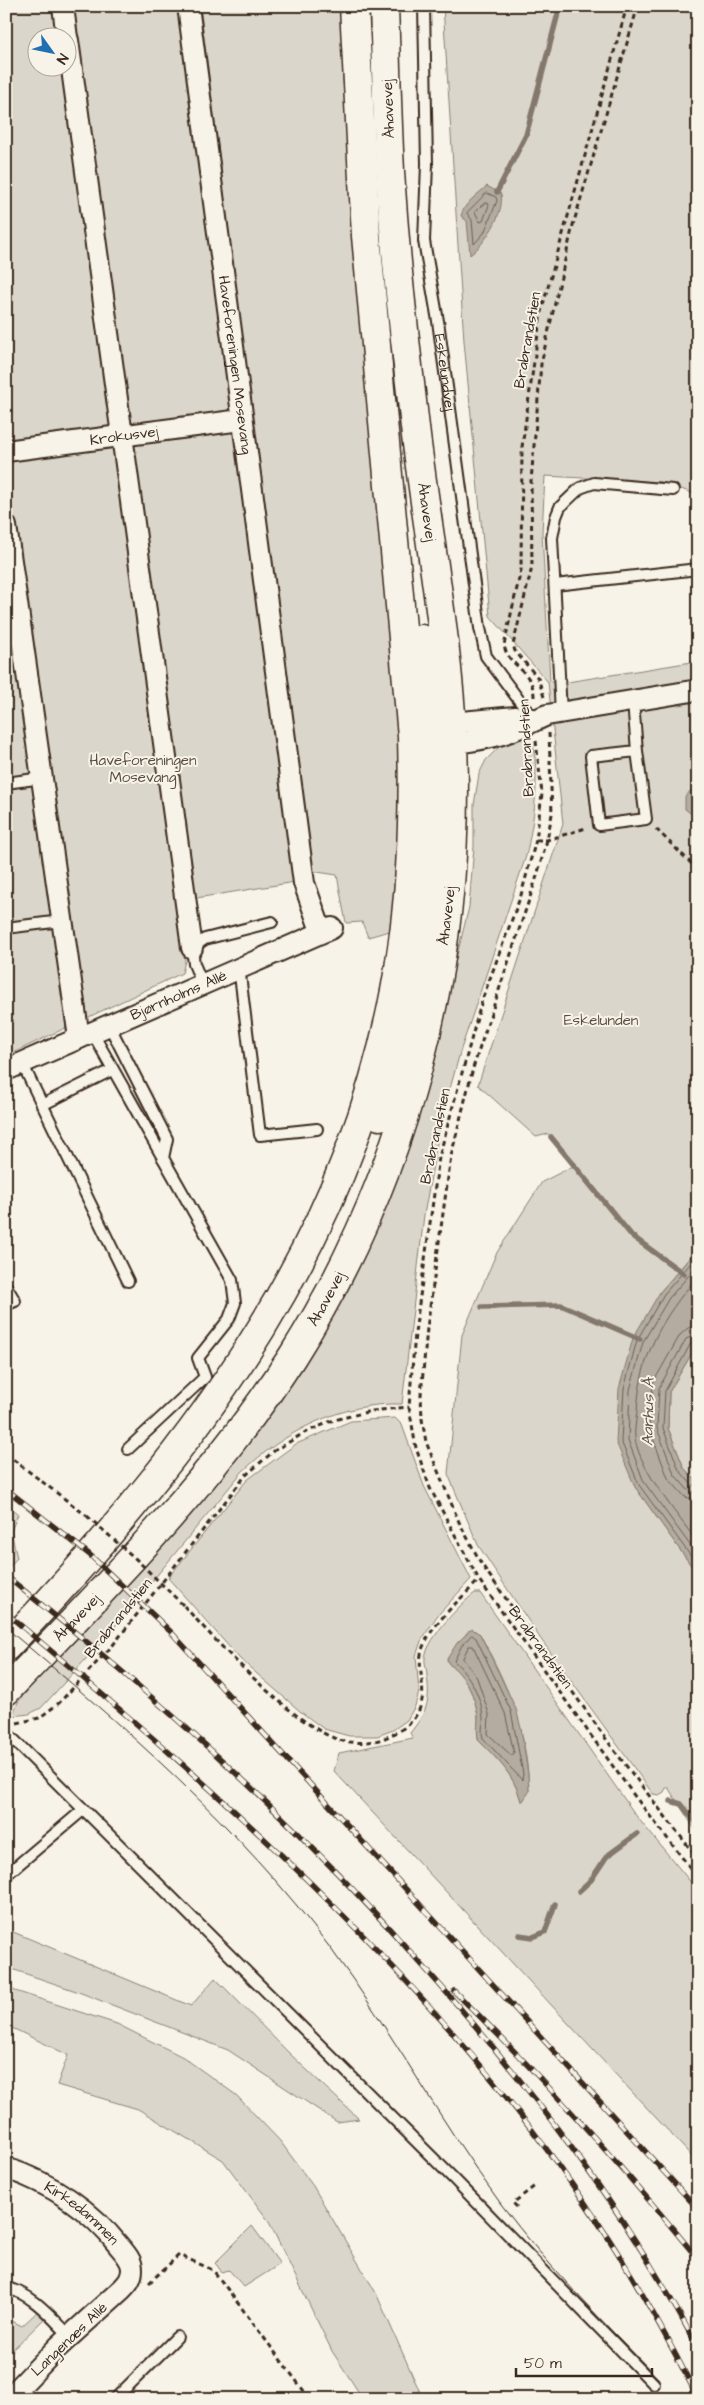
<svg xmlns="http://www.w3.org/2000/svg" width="704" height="2405" font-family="'Architects Daughter',sans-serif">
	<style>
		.green { fill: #dbd6cb; stroke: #8b8074; fill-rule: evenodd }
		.water { fill: #b4aca0; stroke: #84786c }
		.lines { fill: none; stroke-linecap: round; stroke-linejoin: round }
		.shore { stroke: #6b5e52; stroke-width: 1 }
		.stream { stroke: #84786c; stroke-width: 5.5 }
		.lane-casing { stroke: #3b2a1e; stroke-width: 14 }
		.street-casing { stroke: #3b2a1e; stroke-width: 24 }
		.secondary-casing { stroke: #3b2a1e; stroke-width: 31 }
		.path { stroke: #3b2a1e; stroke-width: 3; stroke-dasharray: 5 4; stroke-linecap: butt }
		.lane { stroke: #f7f3e8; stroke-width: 10 }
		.street { stroke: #f7f3e8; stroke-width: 20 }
		.secondary { stroke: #f7f3e8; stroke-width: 28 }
		.tram { stroke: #3b2a1e; stroke-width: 1 }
		.rail-casing { stroke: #3b2a1e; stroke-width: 5.5 }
		.rail { stroke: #f7f3e8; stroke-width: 4; stroke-dasharray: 11; stroke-linecap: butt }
		.path-bridge { stroke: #3b2a1e; stroke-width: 3; stroke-dasharray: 5 4; stroke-linecap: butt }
		.labels { text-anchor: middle; stroke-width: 4; stroke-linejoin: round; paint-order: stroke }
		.street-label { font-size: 15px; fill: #3b2a1e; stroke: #f7f3e8 }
		.park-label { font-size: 15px; fill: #5b4c41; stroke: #f7f3e8 }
		.water-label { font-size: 16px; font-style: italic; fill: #5f5145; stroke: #f7f3e8 }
	</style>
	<rect width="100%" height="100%" fill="#f7f3e8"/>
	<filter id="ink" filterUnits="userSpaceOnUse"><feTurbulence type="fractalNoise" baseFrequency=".02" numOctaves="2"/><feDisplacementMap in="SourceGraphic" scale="10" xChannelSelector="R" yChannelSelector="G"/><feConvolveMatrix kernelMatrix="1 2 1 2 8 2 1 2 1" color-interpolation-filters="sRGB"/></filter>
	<g filter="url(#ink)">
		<g class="green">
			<path d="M6,6H180L251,561L295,882L178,901L185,961L182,973L6,1056ZM38,38H68V68H38Z"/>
			<polygon points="200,6 342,6 343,80 367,390 396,679 401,793 393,930 368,937 362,922 346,923 337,875 311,871"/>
			<polygon points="443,6 698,6 698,495 661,482 545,476 542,533 550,681 555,684 698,661 698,1248 660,1292 635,1487 698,1575 698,1834 667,1786 664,1792 659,1795 653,1794 540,1638 478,1545 448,1474 462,1335 496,1254 542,1182 577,1164 548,1134 536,1137 478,1085 563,824 548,682 490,616 464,341"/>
			<path d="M521,737L533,744C540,781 534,820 526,856L461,1049L441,1121L424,1215L402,1404C341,1402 284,1432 242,1472L107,1636L41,1708L29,1714L12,1716L18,1702L34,1683L148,1559L237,1453L427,1076L469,907L474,846V805L479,774L486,760L500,746Z"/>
			<polygon points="698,1343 698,1483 684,1468 668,1428 669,1392"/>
			<polygon points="395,1418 402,1425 424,1486 471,1579 437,1616 421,1641 416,1656 419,1692 415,1706 407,1720 393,1730 377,1736 349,1736 324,1729 301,1712 240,1659 168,1578 247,1480 296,1444 351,1421"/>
			<polygon points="6,1504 18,1514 11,1531 17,1558 10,1566 6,1563"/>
			<path d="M475,1593H480L637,1817L698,1891V2163L334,1771L339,1753L413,1738L410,1733C426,1713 431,1702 427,1676C427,1670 424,1662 425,1657C429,1637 459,1605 475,1593ZM469,1630L480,1634C509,1689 527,1728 529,1792L521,1801C514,1774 497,1759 479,1741C476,1733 478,1726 478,1717C476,1697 465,1675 449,1664L447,1659Z"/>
			<polygon points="6,1929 191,2006 215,1978 288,2052 359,2119 337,2122 228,2050 76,1991 6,1967"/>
			<polygon points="6,1988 117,2024 183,2057 236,2095 280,2141 313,2186 376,2293 423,2399 363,2399 332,2351 268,2220 223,2160 138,2109 57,2085 68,2055 6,2025"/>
			<polygon points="252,2226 280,2264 244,2287 229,2270 222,2272 215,2263"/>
			<polygon points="38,2311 45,2318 6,2356 6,2318 22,2326"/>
		</g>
		<g class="water">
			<path d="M487,186L501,194C505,213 485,244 470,255L467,221L461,216C464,203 477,195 487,186Z"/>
			<polygon points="698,782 698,819 685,809 685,797"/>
			<polygon points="698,1248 698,1343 669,1392 668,1428 684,1468 698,1483 698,1575 635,1487 616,1442 619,1389 633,1338 660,1292"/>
			<path d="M472,1629L480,1634L516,1709L521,1728L528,1774L529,1792L523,1801H521C514,1774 497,1759 479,1741C476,1733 478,1726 478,1717C476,1697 465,1675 449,1664L447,1659L457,1643Z"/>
		</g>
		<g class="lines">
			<g class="shore">
				<polygon points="487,193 496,197 497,201 484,233 474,244 472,220 467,213"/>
				<polygon points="485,203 488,203 489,205 483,221 480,222 475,212"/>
				<polyline points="698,1255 664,1294 637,1340 624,1389 621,1441 639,1485 698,1566"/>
				<polyline points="698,1265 669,1298 643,1342 630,1390 628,1440 644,1482 698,1556"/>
				<path d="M698,1276C661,1319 640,1356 637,1412C636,1421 634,1431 635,1439C641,1472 678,1515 698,1543"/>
				<polyline points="698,1326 688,1328 680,1335 653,1383 649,1428 668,1478 685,1497 698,1500"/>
				<polyline points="698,1334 686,1339 659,1388 657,1428 674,1474 688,1490 698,1493"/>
				<polyline points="698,1340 691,1343 665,1391 663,1428 679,1470 692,1485 698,1486"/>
				<path d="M472,1635L476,1638L511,1711L523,1774L522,1780L483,1738C481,1731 483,1725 483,1718C482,1697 469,1674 454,1661L462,1645Z"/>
				<polygon points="469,1646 473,1646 505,1713 514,1753 512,1756 488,1734 489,1714 477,1678 463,1659"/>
			</g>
			<g class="stream">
				<polyline points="497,192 526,135 560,6"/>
				<polyline points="551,1137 632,1236 684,1274"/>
				<polyline points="482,1307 561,1305 640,1339"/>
				<polyline points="671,1801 681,1804 698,1825"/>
				<polyline points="579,1891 591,1880 607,1856 637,1834"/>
				<polyline points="519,1935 533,1937 545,1932 555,1904"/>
			</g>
			<defs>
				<g id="lane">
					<path id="s1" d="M424,6L427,164L424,241L438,321L480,628L486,656L533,719"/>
					<polyline points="555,585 698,569"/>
					<polyline points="6,640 22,637"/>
					<polyline points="633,701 637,751 646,819 599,825 591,756 637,751"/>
					<polyline points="561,713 552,538 556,517 560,507 580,488 594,483 673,490"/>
					<polyline points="6,783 42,778"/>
					<polyline points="6,928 61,921"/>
					<polyline points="239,967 260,1135 317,1129"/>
					<polyline points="202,983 194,964 192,948 205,939 272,922"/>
					<polyline points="109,1025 167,1139 163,1158 232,1280 235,1303 229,1319 198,1358 205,1377 128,1449"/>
					<polyline points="92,1032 163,1158"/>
					<polyline points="22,1063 128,1281"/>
					<polyline points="42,1105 112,1070"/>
					<polyline points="6,1286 15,1301 6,1305"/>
					<polyline points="6,1732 454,2179 654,2384"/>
					<polyline points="6,1875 83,1810"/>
					<path d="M6,2288C32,2293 52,2318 70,2336"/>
					<polyline points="115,2399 177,2337"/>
				</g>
				<g id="street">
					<polyline points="63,6 67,38"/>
					<path id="s2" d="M188,6L304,883L321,931"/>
					<polyline points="68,40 192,948"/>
					<path id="s3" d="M6,451L241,420"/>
					<polyline points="6,526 79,1038"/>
					<polyline points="451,723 515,717 532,719"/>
					<path d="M453,743C474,741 499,737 518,728C529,724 537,719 547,715L698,690"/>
					<path id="s4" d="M6,1070L332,928"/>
					<path id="s5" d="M6,2168C50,2183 90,2209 119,2246C124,2252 132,2260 132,2269C132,2278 128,2283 122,2289L58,2347L8,2399"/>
				</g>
				<g id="secondary">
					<polyline points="422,639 433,727 439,735 449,742"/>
					<polyline points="380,1116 401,1055 422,953 431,850 432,756 439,735 443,728 451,723"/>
					<path d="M6,1647C197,1447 363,1231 402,948C412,877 414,808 412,736L366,236L354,6"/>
					<path id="s6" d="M6,1691C108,1585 212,1481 292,1357C407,1176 462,959 453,745C448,642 429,539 416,436C406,348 395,259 390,171C387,116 386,61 384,6"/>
				</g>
			</defs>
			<use href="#lane" class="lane-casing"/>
			<use href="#street" class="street-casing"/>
			<use href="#secondary" class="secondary-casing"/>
			<g class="path">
				<path d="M534,697C534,670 507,666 504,645L521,570L522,447L541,312L627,6"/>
				<polyline points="544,697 538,678 515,651 513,645 532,567 531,481 541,364 573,225 638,6"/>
				<polyline points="549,733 552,814 547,840 537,876 473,1068 451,1156 427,1328 421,1395 422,1419 426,1442 459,1522 482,1565 614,1750 698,1859"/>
				<polyline points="536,741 542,794 536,840 521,895 482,1000 439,1157 415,1333 409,1407 416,1448 430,1488 479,1580 633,1794 698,1878"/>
				<polyline points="656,829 698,870"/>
				<polyline points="536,840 547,840 586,828"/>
				<polyline points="6,1454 87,1516"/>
				<path d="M184,1606C217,1642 297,1730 343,1741C358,1744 377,1743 391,1735C400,1731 409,1726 415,1717C432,1692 414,1671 423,1647C434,1621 460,1600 479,1580"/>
				<polyline points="17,1723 39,1718 59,1703 113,1645 246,1475 274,1451 304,1433 334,1420 371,1411 409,1407"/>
				<polyline points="517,2207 513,2203 536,2185"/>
				<polyline points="149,2283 179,2255 213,2270 310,2399"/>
			</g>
			<use href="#lane" class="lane"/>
			<use href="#street" class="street"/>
			<use href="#secondary" class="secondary"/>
			<path class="tram" d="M6,1628C123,1726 239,1826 331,1949C392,2031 440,2121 501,2204C548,2267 604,2323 659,2379"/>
			<defs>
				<g id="rail">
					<polyline points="6,1489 90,1555 171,1632 698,2209"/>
					<path d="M6,1576C49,1611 93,1646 135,1683C237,1770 334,1865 423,1966C528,2083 624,2208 698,2348"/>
					<path d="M6,1613C227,1798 449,1992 607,2236C640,2287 670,2343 698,2398"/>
					<path d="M454,1991C541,2075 621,2165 698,2259"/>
				</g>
			</defs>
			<use href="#rail" class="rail-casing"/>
			<use href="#rail" class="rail"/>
			<polyline class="path-bridge" points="87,1516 137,1560 184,1606"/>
		</g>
	</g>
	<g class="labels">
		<g class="street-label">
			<text transform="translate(388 109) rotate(-92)" y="5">Åhavevej</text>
			<text transform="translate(527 340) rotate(-80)" y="5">Brabrandstien</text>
			<text dy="5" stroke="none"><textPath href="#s2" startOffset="362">Haveforeningen Mosevang</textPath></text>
			<text dy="5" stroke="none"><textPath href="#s1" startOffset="368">Eskelundvej</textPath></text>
			<text dy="5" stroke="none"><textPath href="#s3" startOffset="119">Krokusvej</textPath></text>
			<text transform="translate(427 512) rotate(82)" y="5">Åhavevej</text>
			<text transform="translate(526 748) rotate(-93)" y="5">Brabrandstien</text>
			<text dy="5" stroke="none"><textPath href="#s6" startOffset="912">Åhavevej</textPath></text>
			<text dy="5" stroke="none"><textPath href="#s4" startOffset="188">Bjørnholms Allé</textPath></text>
			<text transform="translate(435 1136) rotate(-78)" y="5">Brabrandstien</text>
			<text dy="5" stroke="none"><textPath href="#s6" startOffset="508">Åhavevej</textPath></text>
			<text dy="5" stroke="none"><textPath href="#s6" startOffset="102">Åhavevej</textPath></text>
			<text transform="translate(118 1618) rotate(-51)" y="5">Brabrandstien</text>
			<text transform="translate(541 1647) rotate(54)" y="5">Brabrandstien</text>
			<text dy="5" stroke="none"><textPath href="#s5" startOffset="89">Kirkedammen</textPath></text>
			<text transform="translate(69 2339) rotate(-44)" y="5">Langenæs Allé</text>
		</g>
		<g class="park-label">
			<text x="143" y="765">Haveforeningen<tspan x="143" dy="17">Mosevang</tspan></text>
			<text x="601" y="1025">Eskelunden</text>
		</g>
		<g class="water-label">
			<text transform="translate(647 1412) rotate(-89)" y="6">Aarhus Å</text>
		</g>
	</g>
	<rect width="704" height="2405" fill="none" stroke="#f7f3e8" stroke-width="25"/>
	<rect x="12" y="12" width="679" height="2380" fill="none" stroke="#3b2a1e" stroke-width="2" filter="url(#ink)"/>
	<g transform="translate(52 52) rotate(123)"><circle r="24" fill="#f7f3e8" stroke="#aca397"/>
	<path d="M0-4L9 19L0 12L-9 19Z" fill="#1f6fb2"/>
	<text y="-8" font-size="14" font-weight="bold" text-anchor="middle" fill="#3b2a1e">N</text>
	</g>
	<path d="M516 2368v8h136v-8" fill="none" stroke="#3b2a1e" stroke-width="2.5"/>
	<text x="524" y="2368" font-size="15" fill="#3b2a1e" stroke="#f7f3e8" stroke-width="4" paint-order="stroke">50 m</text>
</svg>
